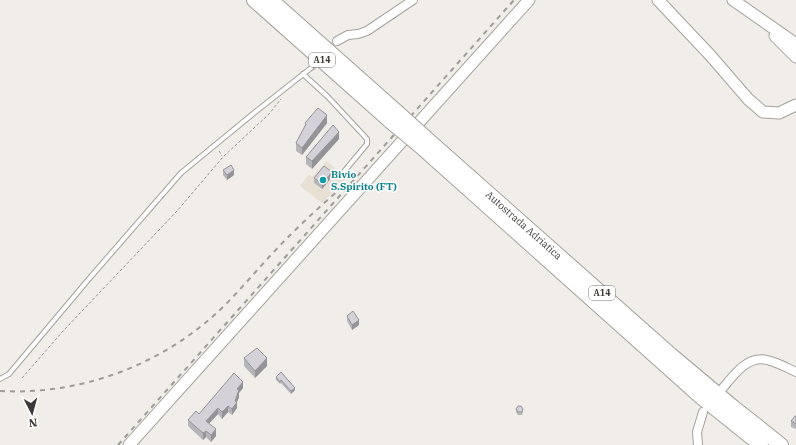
<svg xmlns="http://www.w3.org/2000/svg" width="796" height="445" font-family="'IBM Plex Serif',serif">
	<style>
		.built { fill: #e9e0d5 }
		.lines { fill: none; stroke-linecap: round; stroke-linejoin: round }
		.minor-tunnel { stroke: #cdc9c5; stroke-width: 8; stroke-dasharray: 8 4; stroke-linecap: butt }
		.service-casing { stroke: #a5a19d; stroke-width: 6 }
		.minor-casing { stroke: #a5a19d; stroke-width: 10 }
		.secondary-casing { stroke: #a5a19d; stroke-width: 13 }
		.motorway-casing { stroke: #a5a19d; stroke-width: 16 }
		.path { stroke: #989591; stroke-width: 1; stroke-dasharray: 3 2; stroke-linecap: butt }
		.service { stroke: #fff; stroke-width: 4 }
		.minor { stroke: #fff; stroke-width: 8 }
		.secondary { stroke: #fff; stroke-width: 11 }
		.motorway { stroke: #fff; stroke-width: 14 }
		.rail { stroke: #9f9c98; stroke-width: 2; stroke-dasharray: 5 5; stroke-linecap: butt }
		.motorway-bridge-casing { stroke: #a5a19d; stroke-width: 16; stroke-linecap: butt }
		.motorway-bridge { stroke: #fff; stroke-width: 14 }
		.wall { fill: #b6b5ba }
		.shaded-wall { fill: #949397 }
		.building { fill: #d4d2d8; stroke: #949397 }
		.culture-dot { fill: #0f9aa8; stroke: #fff; stroke-width: 1.5 }
		.labels { text-anchor: middle; stroke-width: 3; stroke-linejoin: round; paint-order: stroke }
		.shield { fill: #fff; stroke: #767574; stroke-width: 1 }
		.shield-label { font-size: 9px; font-weight: bold; fill: #3c3a38 }
		.culture-label { font-size: 10px; font-weight: bold; fill: #0d838f; stroke: #fff; text-anchor: start }
		.street-label { font-size: 10px; fill: #3c3a38; stroke: #fff }
	</style>
	<rect width="100%" height="100%" fill="#f1ede8"/>
	<polygon class="built" points="327,161 346,179 322,203 300,186 309,174 312,177"/>
	<g class="lines">
		<polyline class="minor-tunnel" points="311,68 337,41"/>
		<defs>
			<g id="service">
				<polyline points="303,74 328,97 367,139 367,144 342,174"/>
				<polyline points="0,379 9,374 88,280 181,173 254,113 311,68"/>
			</g>
			<g id="minor">
				<polyline points="337,41 348,35 358,34 367,31 413,0"/>
				<path d="M722,389C733,376 747,355 767,360C777,362 787,368 796,372"/>
				<polyline points="698,445 697,432 703,412"/>
			</g>
			<g id="secondary">
				<polyline points="658,0 710,55 748,99 763,112 779,113 796,105"/>
				<polyline points="733,0 796,44"/>
				<polyline points="775,36 796,57"/>
				<polyline points="129,445 529,0"/>
			</g>
			<g id="motorway">
				<polyline points="254,0 390,121"/>
				<polyline points="271,0 396,111"/>
				<path id="s1" d="M426,138L671,355L733,407L781,445"/>
				<polyline points="419,145 701,397 761,445"/>
			</g>
		</defs>
		<use href="#service" class="service-casing"/>
		<use href="#minor" class="minor-casing"/>
		<use href="#secondary" class="secondary-casing"/>
		<use href="#motorway" class="motorway-casing"/>
		<g class="path">
			<polyline points="219,151 222,156"/>
			<polyline points="22,378 64,330 177,211 223,157 269,114 281,99"/>
		</g>
		<use href="#service" class="service"/>
		<use href="#minor" class="minor"/>
		<use href="#secondary" class="secondary"/>
		<use href="#motorway" class="motorway"/>
		<g class="rail">
			<path d="M0,391C74,395 148,370 205,323C230,303 250,277 272,254C293,231 316,210 340,189"/>
			<polyline points="118,445 514,0"/>
		</g>
		<defs>
			<g id="motorway-bridge">
				<polyline points="396,111 426,138"/>
				<polyline points="390,121 419,145"/>
			</g>
		</defs>
		<use href="#motorway-bridge" class="motorway-bridge-casing"/>
		<use href="#motorway-bridge" class="motorway-bridge"/>
	</g>
	<g class="wall">
		<polygon points="305,123 327,123 302,155 296,151 296,143 305,126"/>
		<polygon points="339,139 312,169 306,164 306,157"/>
		<polygon points="223,170 234,175 227,180 223,175"/>
		<polygon points="332,177 322,189 314,183 314,178"/>
		<polygon points="347,316 359,325 352,330 347,321"/>
		<polygon points="244,358 267,366 255,378 244,366"/>
		<polygon points="281,372 295,390 291,394 281,383 280,384 276,380 276,377"/>
		<polygon points="243,388 239,393 239,397 237,402 237,408 232,415 228,412 222,419 218,414 209,423 216,436 211,442 206,437 203,440 188,426 188,420"/>
		<polygon points="516,409 523,411 522,415 518,415 516,412"/>
		<polygon points="796,416 796,429 791,427 791,421"/>
	</g>
	<g class="shaded-wall">
		<polygon points="327,115 327,123 302,155 302,148"/>
		<polygon points="339,132 339,139 312,169 312,161"/>
		<polygon points="234,170 234,175 227,180 227,175"/>
		<polygon points="332,172 332,177 322,189 322,184"/>
		<polygon points="359,320 359,325 352,330 352,325"/>
		<polygon points="267,358 267,366 255,378 255,371"/>
		<polygon points="243,382 243,388 239,393 239,397 237,402 237,408 232,415 232,409 237,389"/>
		<polygon points="295,388 295,390 291,394 291,391"/>
		<polygon points="228,406 228,412 222,419 222,412"/>
		<polygon points="218,408 218,414 206,427 206,421"/>
		<polygon points="216,429 216,436 211,442 211,435"/>
		<polygon points="206,431 206,437 203,440 203,433"/>
	</g>
	<g class="building">
		<polygon points="318,108 327,115 302,148 296,143 306,124 305,123"/>
		<polygon points="333,125 339,132 312,161 306,157"/>
		<polygon points="231,165 234,170 227,175 223,170"/>
		<polygon points="324,166 332,172 322,184 314,178"/>
		<polygon points="353,311 359,320 352,325 347,316"/>
		<polygon points="257,348 267,358 255,371 244,358"/>
		<polygon points="281,372 295,388 291,391 281,380 280,382 276,377"/>
		<polygon points="234,373 243,382 237,389 239,390 235,401 237,402 232,409 228,406 222,412 218,408 206,421 216,429 211,435 206,431 203,433 188,420 196,411 199,414"/>
		<polygon points="518,406 521,406 523,409 522,412 518,412 516,409"/>
		<polygon points="795,416 796,416 796,424 791,421"/>
	</g>
	<circle class="culture-dot" cx="323" cy="180" r="4"/>
	<g class="labels">
		<g class="shield">
			<rect x="309" y="53" width="26" height="14" rx="3"/>
			<rect x="589" y="286" width="26" height="14" rx="3"/>
		</g>
		<g class="shield-label">
			<text x="322" y="63">A14</text>
			<text x="602" y="296">A14</text>
		</g>
		<g class="culture-label">
			<text x="331" y="178">Bivio<tspan x="331" dy="12">S.Spirito (FT)</tspan></text>
		</g>
		<g class="street-label">
			<text dy="4" stroke="none"><textPath href="#s1" startOffset="131">Autostrada Adriatica</textPath></text>
		</g>
	</g>
	<g transform="translate(32 413) rotate(174)" stroke="#ffffff" stroke-width="3" paint-order="stroke">
	<path d="M0-3L7 15L0 10L-7 15Z" fill="#3c3a38"/>
	<text y="-6" font-size="11" font-weight="bold" text-anchor="middle" fill="#3c3a38">N</text>
	</g>
</svg>
